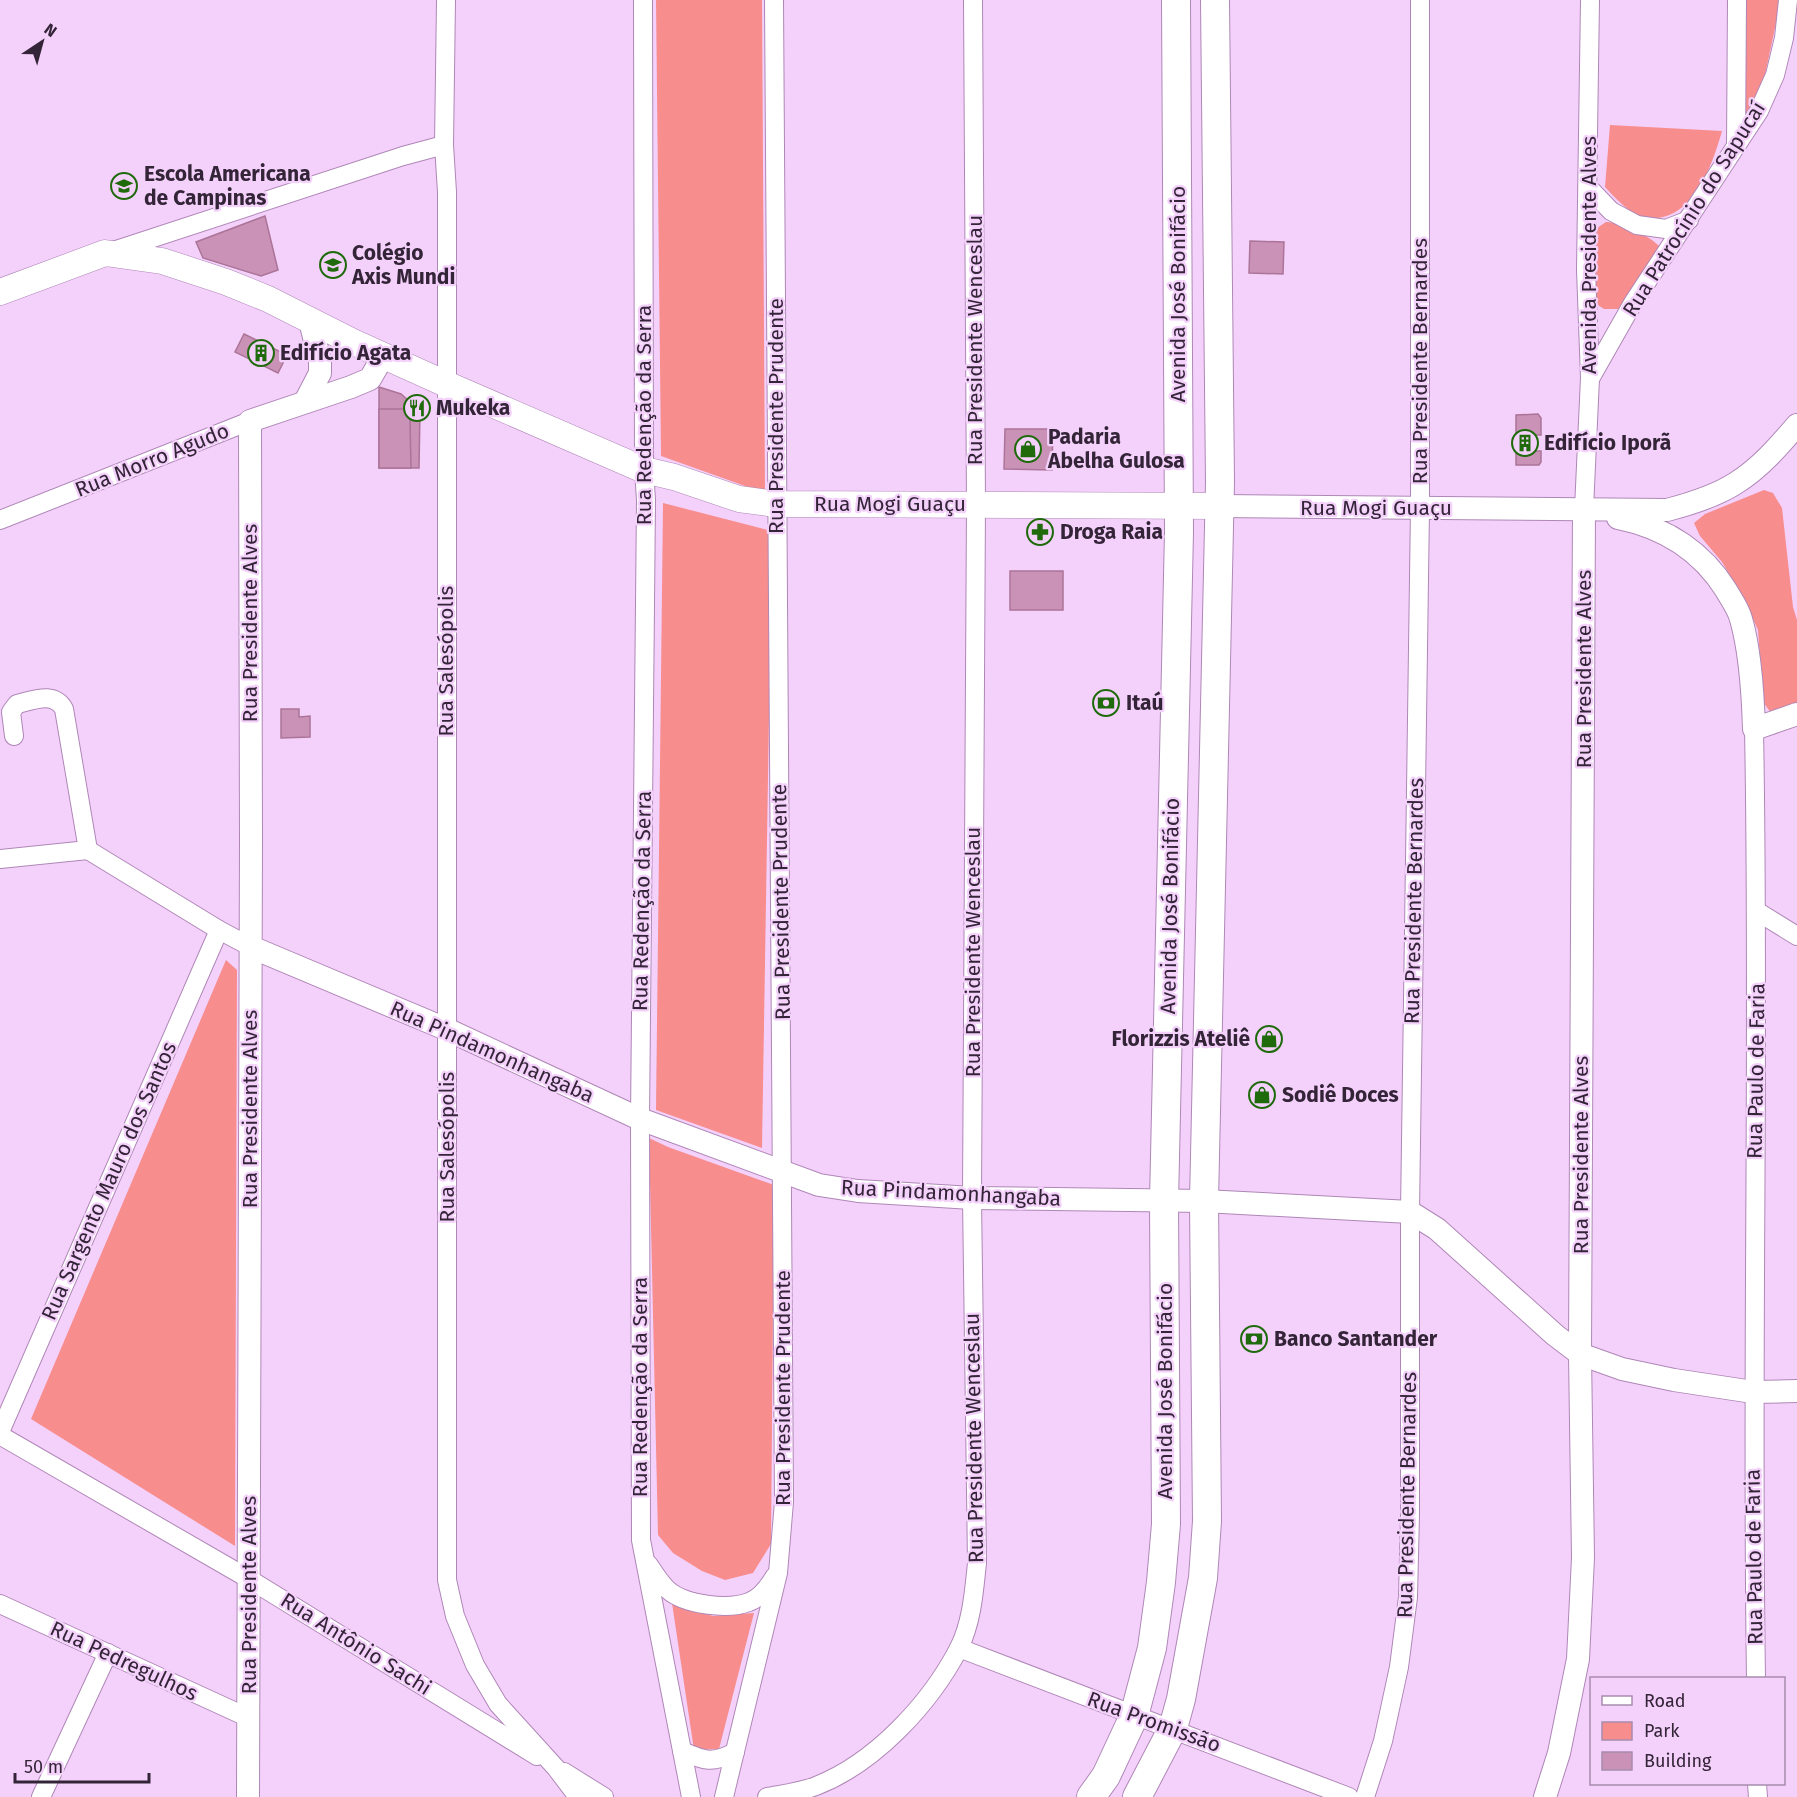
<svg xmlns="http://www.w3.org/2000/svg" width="1797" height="1797" font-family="'Fira Sans',sans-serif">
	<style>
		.green { fill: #f78d8d }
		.building { fill: #ca92b6; stroke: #ab7498; stroke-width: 1.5 }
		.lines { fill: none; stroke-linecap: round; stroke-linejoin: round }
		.minor-casing { stroke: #af87b7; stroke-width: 20 }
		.tertiary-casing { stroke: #af87b7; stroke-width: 24 }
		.secondary-casing { stroke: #af87b7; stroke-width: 27 }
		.primary-casing { stroke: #af87b7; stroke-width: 30 }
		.minor { stroke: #fff; stroke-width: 18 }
		.tertiary { stroke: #fff; stroke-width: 22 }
		.secondary { stroke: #fff; stroke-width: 26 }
		.primary { stroke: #fff; stroke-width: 28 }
		.labels { text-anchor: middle; stroke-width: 4.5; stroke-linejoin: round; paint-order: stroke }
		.poi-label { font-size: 21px; font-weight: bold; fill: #342438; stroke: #f4d1fb; text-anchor: start }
		.street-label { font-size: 21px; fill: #342438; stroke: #f4d1fb }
	</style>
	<rect width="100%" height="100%" fill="#f4d1fb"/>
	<g class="green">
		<polygon points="656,0 762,0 765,493 661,456"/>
		<polygon points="1739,0 1781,0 1760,98 1748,116 1738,111"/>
		<path d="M1610,125L1722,131C1712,166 1692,224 1645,218C1632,216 1614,197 1605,187Z"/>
		<path d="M1606,222C1623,223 1649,235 1661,248L1618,309H1604L1593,302L1594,230Z"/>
		<polygon points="1764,490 1773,493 1782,508 1793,607 1797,620 1797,709 1771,713 1763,702 1758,630 1743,597 1722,562 1700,536 1694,523 1705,514"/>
		<polygon points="663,503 772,531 762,1148 656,1110"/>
		<polygon points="226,960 237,970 235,1546 31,1419"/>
		<polygon points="649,1138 668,1147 774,1185 771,1544 753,1573 725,1580 702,1571 673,1553 658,1535"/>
		<polygon points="672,1603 713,1616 754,1613 719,1749 694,1750"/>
	</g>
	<g class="building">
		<polygon points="265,216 278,270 261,276 203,258 196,242"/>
		<polygon points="1250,241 1284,242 1283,274 1249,273"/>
		<polygon points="244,334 287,355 278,373 235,352"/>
		<polygon points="379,387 401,394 420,411 419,468 379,468"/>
		<polygon points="379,409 404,409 410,420 411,468 379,468"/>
		<polygon points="1538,414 1541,418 1541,435 1535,435 1535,451 1541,451 1541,462 1539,465 1516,465 1516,415"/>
		<polygon points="1005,429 1053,429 1052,470 1004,469"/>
		<rect x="1010" y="571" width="53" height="39"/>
		<polygon points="281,709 299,709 299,717 310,716 310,737 281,738"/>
	</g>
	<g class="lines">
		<defs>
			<g id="minor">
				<polyline points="446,0 444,145 447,192 447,1580 455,1616 475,1665 498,1704 556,1768 578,1797"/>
				<polyline points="643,0 644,470 646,500 640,1119 641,1540 691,1797"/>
				<polyline points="1736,145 1737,0"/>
				<polyline points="1588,187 1611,211 1637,225 1666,229 1689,220"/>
				<polyline points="110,252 403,156 444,145"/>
				<polyline points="1591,377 1633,303 1759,111 1775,75 1784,38 1788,0"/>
				<polyline points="1584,509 1590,378 1586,270 1590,0"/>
				<polyline points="0,520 250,421"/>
				<path d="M1754,729C1760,1046 1751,1362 1756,1678"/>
				<polyline points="88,850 219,930 251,947"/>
				<path d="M0,859L88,850L64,709C54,691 34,700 17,704L11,712L14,736"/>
				<polyline points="1758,912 1797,936"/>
				<polyline points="0,1432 3,1437 249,1579 537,1756"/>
				<polyline points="0,1432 219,930"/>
				<path d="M648,1564C654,1572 660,1583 668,1590C685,1605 728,1610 749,1602C761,1598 769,1586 775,1576"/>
				<polyline points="0,1604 249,1718"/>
				<polyline points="959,1648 1349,1797"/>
				<path d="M682,1751C705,1761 712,1764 735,1752"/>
				<polyline points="564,1772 604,1797"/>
				<polyline points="1757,1784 1758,1797"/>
				<polyline points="41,1797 108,1653"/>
				<polyline points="724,1797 778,1573 784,1502 774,0"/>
				<path d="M767,1797C783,1794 801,1792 816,1786C875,1763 930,1704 959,1648C972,1622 974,1591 977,1563L972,1198L976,505L973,0"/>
				<polyline points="1365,1797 1383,1741 1399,1667 1408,1597 1410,1515 1410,1212 1420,508 1420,0"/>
			</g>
			<g id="tertiary">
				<polyline points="305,402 320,373 320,361 310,321"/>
				<path d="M1220,506L1667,510C1690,504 1716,496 1736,483C1760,468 1779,446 1797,425"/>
				<path d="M1618,518C1663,527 1701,550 1726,590C1731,599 1738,608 1741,619C1750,650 1753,696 1754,729L1797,714"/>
				<polyline points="251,947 446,1029 640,1119 819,1185 858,1191 972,1198 1204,1201 1410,1212 1437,1229 1555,1335 1580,1354 1622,1369 1674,1380 1753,1392 1797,1391"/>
				<polyline points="248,1797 251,841 250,421 351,387 370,379 384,355"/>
				<polyline points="1545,1797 1559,1753 1578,1659 1583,1558 1580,1354 1584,509"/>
			</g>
			<polyline id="secondary" points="0,292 105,253 162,261 226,282 268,299 353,342 446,384 644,470 674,477 739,499 777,504 1220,506"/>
			<g id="primary">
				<polyline points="1091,1797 1106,1776 1134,1716 1152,1648 1161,1582 1166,1524 1164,1202 1179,532 1176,0"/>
				<polyline points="1137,1797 1173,1728 1181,1699 1203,1578 1207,1521 1204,1201 1220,482 1215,0"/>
			</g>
		</defs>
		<use href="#minor" class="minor-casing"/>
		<use href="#tertiary" class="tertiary-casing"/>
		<use href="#secondary" class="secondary-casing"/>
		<use href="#primary" class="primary-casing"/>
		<use href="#minor" class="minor"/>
		<use href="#tertiary" class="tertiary"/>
		<use href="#secondary" class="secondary"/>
		<use href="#primary" class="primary"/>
	</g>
	<defs>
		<symbol id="school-ring" viewBox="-11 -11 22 22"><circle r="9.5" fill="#f4d1fb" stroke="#1f6b0b" stroke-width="1.5"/><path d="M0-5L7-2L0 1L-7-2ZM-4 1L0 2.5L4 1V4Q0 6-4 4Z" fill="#1f6b0b"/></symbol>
		<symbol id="building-ring" viewBox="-11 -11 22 22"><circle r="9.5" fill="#f4d1fb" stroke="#1f6b0b" stroke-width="1.5"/><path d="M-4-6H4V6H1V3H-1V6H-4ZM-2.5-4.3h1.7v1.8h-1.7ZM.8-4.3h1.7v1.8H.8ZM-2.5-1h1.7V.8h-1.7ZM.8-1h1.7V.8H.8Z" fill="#1f6b0b"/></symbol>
		<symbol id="restaurant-ring" viewBox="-11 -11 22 22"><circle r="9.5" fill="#f4d1fb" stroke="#1f6b0b" stroke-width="1.5"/><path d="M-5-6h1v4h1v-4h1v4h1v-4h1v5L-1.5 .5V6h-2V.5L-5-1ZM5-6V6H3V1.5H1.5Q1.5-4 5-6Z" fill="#1f6b0b"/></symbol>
		<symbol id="shop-ring" viewBox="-11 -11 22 22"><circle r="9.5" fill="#f4d1fb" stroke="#1f6b0b" stroke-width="1.5"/><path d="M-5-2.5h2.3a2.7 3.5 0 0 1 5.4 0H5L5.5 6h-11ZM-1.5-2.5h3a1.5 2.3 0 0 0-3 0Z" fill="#1f6b0b"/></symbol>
		<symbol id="pharmacy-ring" viewBox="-11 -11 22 22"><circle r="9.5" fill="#f4d1fb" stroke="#1f6b0b" stroke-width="1.5"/><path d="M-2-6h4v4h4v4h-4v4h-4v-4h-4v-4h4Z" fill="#1f6b0b"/></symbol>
		<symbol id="bank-ring" viewBox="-11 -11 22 22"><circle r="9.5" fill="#f4d1fb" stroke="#1f6b0b" stroke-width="1.5"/><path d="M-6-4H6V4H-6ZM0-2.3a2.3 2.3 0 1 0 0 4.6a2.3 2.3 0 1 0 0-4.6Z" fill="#1f6b0b"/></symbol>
	</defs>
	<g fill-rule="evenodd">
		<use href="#school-ring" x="109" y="171" width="30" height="30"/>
		<use href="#school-ring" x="318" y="250" width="30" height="30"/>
		<use href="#building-ring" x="246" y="338" width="30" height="30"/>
		<use href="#restaurant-ring" x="402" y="393" width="30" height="30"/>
		<use href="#building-ring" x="1510" y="428" width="30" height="30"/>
		<use href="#shop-ring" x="1013" y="434" width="30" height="30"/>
		<use href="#pharmacy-ring" x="1025" y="517" width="30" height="30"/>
		<use href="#bank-ring" x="1091" y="688" width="30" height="30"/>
		<use href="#shop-ring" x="1254" y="1024" width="30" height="30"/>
		<use href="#shop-ring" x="1247" y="1080" width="30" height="30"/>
		<use href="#bank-ring" x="1239" y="1324" width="30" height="30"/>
	</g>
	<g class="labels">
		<g class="poi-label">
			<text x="144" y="181">Escola Americana<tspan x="144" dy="24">de Campinas</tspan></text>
			<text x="352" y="260">Colégio<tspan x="352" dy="24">Axis Mundi</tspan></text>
			<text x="280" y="360">Edifício Agata</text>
			<text x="436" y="415">Mukeka</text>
			<text x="1048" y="444">Padaria<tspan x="1048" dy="24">Abelha Gulosa</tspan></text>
			<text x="1544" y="450">Edifício Iporã</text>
			<text x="1060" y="539">Droga Raia</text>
			<text x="1126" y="710">Itaú</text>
			<text x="1250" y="1046" text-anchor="end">Florizzis Ateliê</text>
			<text x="1282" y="1102">Sodiê Doces</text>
			<text x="1274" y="1346">Banco Santander</text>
		</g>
		<g class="street-label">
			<text transform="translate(1694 209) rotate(-58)" y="7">Rua Patrocínio do Sapucaí</text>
			<text transform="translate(1589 255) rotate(-90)" y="7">Avenida Presidente Alves</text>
			<text transform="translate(1178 294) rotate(-90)" y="7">Avenida José Bonifácio</text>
			<text transform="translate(975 340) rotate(-90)" y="7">Rua Presidente Wenceslau</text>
			<text transform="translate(1420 361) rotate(-90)" y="7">Rua Presidente Bernardes</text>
			<text transform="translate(644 415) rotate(-90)" y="7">Rua Redenção da Serra</text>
			<text transform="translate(776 416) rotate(-90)" y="7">Rua Presidente Prudente</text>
			<text transform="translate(152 460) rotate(-22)" y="7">Rua Morro Agudo</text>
			<text x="890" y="511">Rua Mogi Guaçu</text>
			<text x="1376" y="515">Rua Mogi Guaçu</text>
			<text transform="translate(250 623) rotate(-90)" y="7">Rua Presidente Alves</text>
			<text transform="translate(446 661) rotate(-90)" y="7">Rua Salesópolis</text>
			<text transform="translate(1584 669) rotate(-90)" y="7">Rua Presidente Alves</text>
			<text transform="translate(642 901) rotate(-89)" y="7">Rua Redenção da Serra</text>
			<text transform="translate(1414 901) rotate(-89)" y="7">Rua Presidente Bernardes</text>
			<text transform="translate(781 902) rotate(-91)" y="7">Rua Presidente Prudente</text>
			<text transform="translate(1170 906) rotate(-89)" y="7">Avenida José Bonifácio</text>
			<text transform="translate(973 952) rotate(-90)" y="7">Rua Presidente Wenceslau</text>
			<text transform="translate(492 1052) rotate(24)" y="7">Rua Pindamonhangaba</text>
			<text transform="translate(1756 1071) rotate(-89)" y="7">Rua Paulo de Faria</text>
			<text transform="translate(250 1109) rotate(-90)" y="7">Rua Presidente Alves</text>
			<text transform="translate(447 1147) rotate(-90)" y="7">Rua Salesópolis</text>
			<text transform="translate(1581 1155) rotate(-90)" y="7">Rua Presidente Alves</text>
			<text transform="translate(109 1181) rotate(-66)" y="7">Rua Sargento Mauro dos Santos</text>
			<text transform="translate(951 1193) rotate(3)" y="7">Rua Pindamonhangaba</text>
			<text transform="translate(640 1387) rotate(-90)" y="7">Rua Redenção da Serra</text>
			<text transform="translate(783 1388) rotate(-90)" y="7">Rua Presidente Prudente</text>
			<text transform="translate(1165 1391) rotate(-90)" y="7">Avenida José Bonifácio</text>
			<text transform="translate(974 1438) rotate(-91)" y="7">Rua Presidente Wenceslau</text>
			<text transform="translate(1407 1495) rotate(-89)" y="7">Rua Presidente Bernardes</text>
			<text transform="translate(1754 1557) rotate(-91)" y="7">Rua Paulo de Faria</text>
			<text transform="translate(249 1595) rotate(-90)" y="7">Rua Presidente Alves</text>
			<text transform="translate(356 1644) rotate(32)" y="7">Rua Antônio Sachi</text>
			<text transform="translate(124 1661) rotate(25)" y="7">Rua Pedregulhos</text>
			<text transform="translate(1154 1722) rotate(20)" y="7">Rua Promissão</text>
		</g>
	</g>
	<rect x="1590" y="1677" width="195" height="108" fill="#f4d1fb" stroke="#a78cad" stroke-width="1.5"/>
	<rect x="1602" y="1696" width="30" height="9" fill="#ffffff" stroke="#a78cad" stroke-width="1.5"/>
	<text x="1644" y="1707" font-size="18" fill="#342438">Road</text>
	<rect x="1602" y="1722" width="30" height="18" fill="#f78d8d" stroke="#a78cad" stroke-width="1.5"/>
	<text x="1644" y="1737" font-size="18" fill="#342438">Park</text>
	<rect x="1602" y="1752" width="30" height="18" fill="#ca92b6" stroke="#a78cad" stroke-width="1.5"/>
	<text x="1644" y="1767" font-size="18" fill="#342438">Building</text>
	<g transform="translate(42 42) rotate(36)" stroke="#f4d1fb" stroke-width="4.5" paint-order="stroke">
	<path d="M0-4.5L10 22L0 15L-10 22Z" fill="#342438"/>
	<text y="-9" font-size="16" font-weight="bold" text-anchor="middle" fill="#342438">N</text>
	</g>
	<path d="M15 1773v9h134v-9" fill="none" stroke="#342438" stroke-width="3"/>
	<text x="24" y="1773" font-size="18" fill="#342438" stroke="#f4d1fb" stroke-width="4.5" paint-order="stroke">50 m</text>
</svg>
